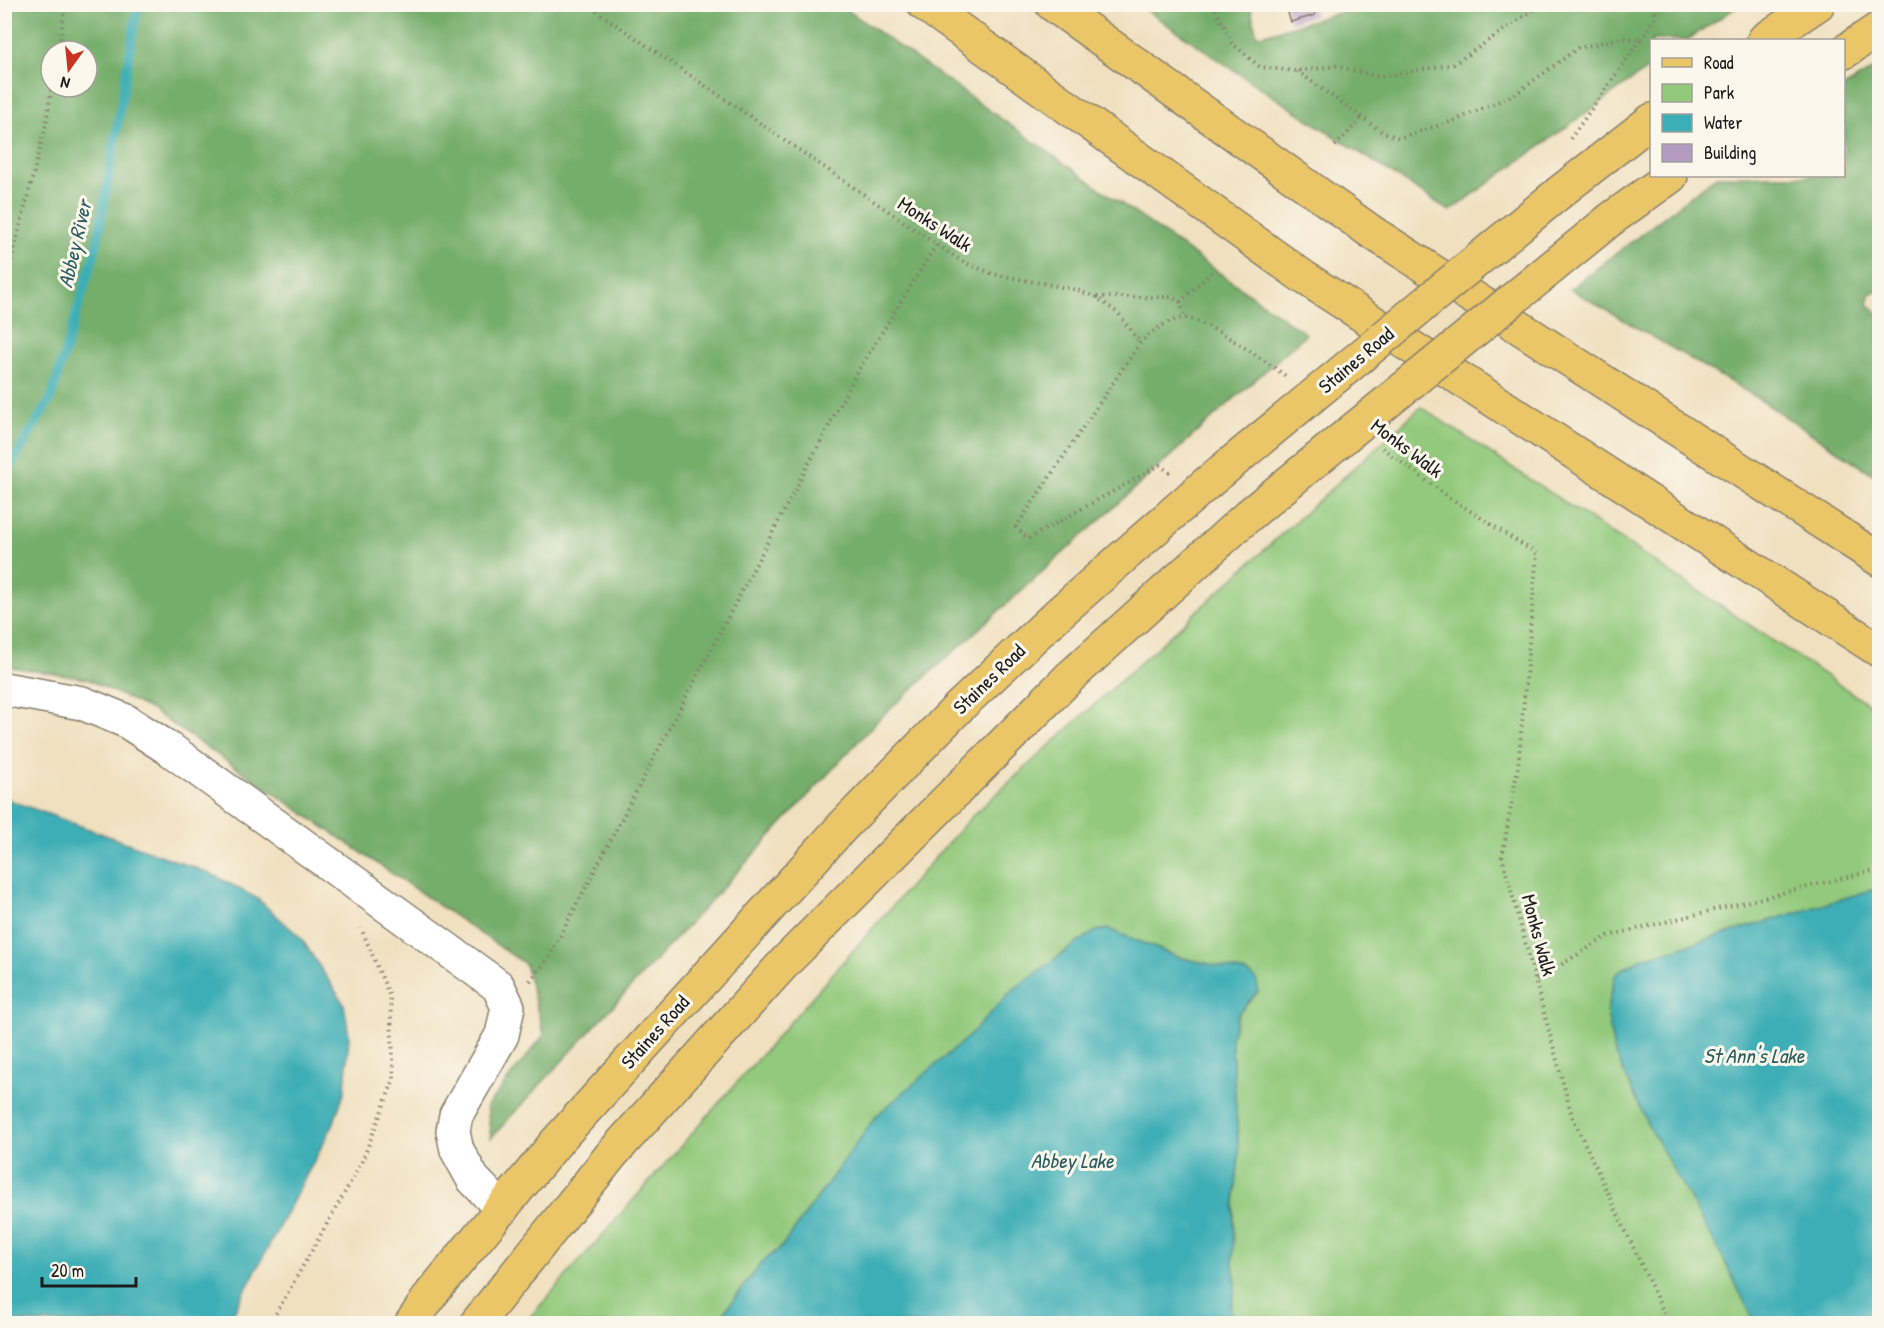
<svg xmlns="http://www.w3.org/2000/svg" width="1884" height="1328" font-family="'Patrick Hand',sans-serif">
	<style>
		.green { fill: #92c97b; stroke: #57724c; stroke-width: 1.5 }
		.forest { fill: #75ad6b; stroke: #486444; stroke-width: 1.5; fill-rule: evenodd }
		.water { fill: #3caeb5; stroke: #2c6568; stroke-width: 1.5 }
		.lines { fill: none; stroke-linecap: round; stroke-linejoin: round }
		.stream { stroke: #3caeb5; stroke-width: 9 }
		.building { fill: #b39bc2 }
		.minor-casing { stroke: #867e6e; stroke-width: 36 }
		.major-casing { stroke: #867e6e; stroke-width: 36 }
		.highway-casing { stroke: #867e6e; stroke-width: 36 }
		.path { stroke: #867e6e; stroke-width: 4; stroke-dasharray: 1.5 4.5; stroke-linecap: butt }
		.minor { stroke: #fff; stroke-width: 33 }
		.major { stroke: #ebc669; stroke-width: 33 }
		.highway { stroke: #ebc669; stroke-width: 33 }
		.major-bridge-casing { stroke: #867e6e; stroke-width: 36; stroke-linecap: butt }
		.major-bridge { stroke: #ebc669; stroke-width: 33 }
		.labels { text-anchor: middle; stroke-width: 6; stroke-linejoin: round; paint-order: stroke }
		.street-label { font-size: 20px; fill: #1c1c1c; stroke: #fbf7ec }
		.water-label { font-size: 21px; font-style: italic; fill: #2a5e61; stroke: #fbf7ec }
	</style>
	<rect width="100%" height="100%" fill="#fbf7ec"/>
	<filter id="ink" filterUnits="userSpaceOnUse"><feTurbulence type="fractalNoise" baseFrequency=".0167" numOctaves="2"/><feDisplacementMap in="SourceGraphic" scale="12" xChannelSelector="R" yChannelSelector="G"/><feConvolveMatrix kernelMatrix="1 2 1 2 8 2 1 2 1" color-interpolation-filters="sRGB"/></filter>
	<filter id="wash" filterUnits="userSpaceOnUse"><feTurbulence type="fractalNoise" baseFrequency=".008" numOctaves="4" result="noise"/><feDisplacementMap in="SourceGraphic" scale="24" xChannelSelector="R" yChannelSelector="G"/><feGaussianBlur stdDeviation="1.35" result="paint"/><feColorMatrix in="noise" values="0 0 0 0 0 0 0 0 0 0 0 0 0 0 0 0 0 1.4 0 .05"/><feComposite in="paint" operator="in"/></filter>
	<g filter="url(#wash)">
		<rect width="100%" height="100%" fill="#f0e0c0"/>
		<polygon class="green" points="1421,407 1879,711 1879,888 1641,959 1622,969 1722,1256 1755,1323 1243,1323 1230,1311 1236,1283 1233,1265 1234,1207 1239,1154 1231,1037 1238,1014 1258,992 1248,973 1178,957 1108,929 1077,943 1010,992 780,1248 762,1262 716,1323 524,1324 969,819"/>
		<g class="forest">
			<path d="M4,5H840L1306,334L879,719L491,1138L487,1106L544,1035L525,964L150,709L87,679L5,666ZM51,51H87V87H51Z"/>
			<polygon points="1139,5 1250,5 1257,36 1366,5 1740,5 1687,40 1652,40 1651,66 1450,211 1251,82"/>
			<polygon points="1879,66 1880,287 1870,295 1868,304 1879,314 1879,478 1751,394 1570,289 1717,176 1844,176 1844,87"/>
		</g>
		<g class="water">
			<polygon points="4,798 212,874 258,899 301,938 344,1004 349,1036 345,1090 333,1125 228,1323 5,1323"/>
			<polygon points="1879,888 1879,1323 1755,1323 1722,1256 1648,1125 1614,1051 1607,1012 1615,976 1622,969 1641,959"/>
			<polygon points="1108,929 1178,957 1248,973 1257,980 1258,991 1238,1014 1231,1037 1239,1154 1234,1207 1233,1265 1236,1283 1230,1311 1243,1323 716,1323 762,1262 781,1248 876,1116 969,1036 1010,992 1077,943 1096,931"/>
		</g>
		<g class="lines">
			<polyline class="stream" points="4,477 51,398 97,245 138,4"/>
		</g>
		<g id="blocks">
			<polygon class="building" points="1285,4 1312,4 1315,15 1291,22"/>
		</g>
	</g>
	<g filter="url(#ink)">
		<use href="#blocks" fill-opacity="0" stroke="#867e6e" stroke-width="1.5"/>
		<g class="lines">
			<defs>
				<polyline id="minor" points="4,689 82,703 126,721 171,750 498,986 508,1007 502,1035 456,1115 453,1131 457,1150 473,1179 502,1209"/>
				<g id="major">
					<polyline points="1764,40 1818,4"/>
					<polyline points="1844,52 1880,28"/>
					<polyline points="1560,192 1652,120"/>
					<polyline points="1611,219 1671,176"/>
					<polyline points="411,1324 432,1293 558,1140 843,826 959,707 1058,614 1206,484"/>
					<polyline points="476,1324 612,1154 786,961 1071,676 1249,515"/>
				</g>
				<g id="highway">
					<polyline points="924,4 1302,276 1880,651"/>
					<polyline points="1052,4 1370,231 1880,560"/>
				</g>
			</defs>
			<use href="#minor" class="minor-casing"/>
			<use href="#major" class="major-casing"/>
			<use href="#highway" class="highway-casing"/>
			<g class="path">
				<polyline points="586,4 961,261 993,274 1077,290 1096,297 1118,313 1140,343"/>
				<polyline points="1213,4 1232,43 1260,67 1297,71 1336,66 1379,77 1454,64 1542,4"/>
				<polyline points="1641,39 1655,19 1656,4"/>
				<polyline points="59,51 65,4"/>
				<polyline points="1297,71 1381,131 1399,138 1456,120 1514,95 1578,48 1622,38 1641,39 1568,142"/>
				<polyline points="1335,146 1363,117"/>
				<polyline points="4,290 46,124 52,87"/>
				<polyline points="1097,297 1172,297 1180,302 1185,318"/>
				<polyline points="1180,302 1212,272"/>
				<polyline points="1382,448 1450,498 1537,554 1518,767 1502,857 1572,1116 1669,1324"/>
				<path d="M1170,473L1160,465L1028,539L1016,527L1140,343C1153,331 1164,321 1183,318C1201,316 1270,364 1287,377"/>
				<polyline points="1536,980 1608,936 1880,869"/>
				<polyline points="530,981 549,957 856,374 936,245"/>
				<polyline points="270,1324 361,1164 394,1079 390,997 361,928"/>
			</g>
			<use href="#minor" class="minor"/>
			<use href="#major" class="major"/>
			<use href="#highway" class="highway"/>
			<defs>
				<g id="major-bridge">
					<polyline points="1206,484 1560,192"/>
					<polyline points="1249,515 1611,219"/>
				</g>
			</defs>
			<use href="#major-bridge" class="major-bridge-casing"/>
			<use href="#major-bridge" class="major-bridge"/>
		</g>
	</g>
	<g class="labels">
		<g class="street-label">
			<text transform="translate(935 224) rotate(33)" y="7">Monks Walk</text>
			<text transform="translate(1356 360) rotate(-40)" y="7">Staines Road</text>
			<text transform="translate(1407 448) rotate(37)" y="7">Monks Walk</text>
			<text transform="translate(989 679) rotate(-44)" y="7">Staines Road</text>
			<text transform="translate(1539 935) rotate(75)" y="7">Monks Walk</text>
			<text transform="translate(655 1032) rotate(-48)" y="7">Staines Road</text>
		</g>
		<g class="water-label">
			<text transform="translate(75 244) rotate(-77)" y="7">Abbey River</text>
			<text x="1754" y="1063">St Ann's Lake</text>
			<text x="1072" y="1168">Abbey Lake</text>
		</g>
	</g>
	<rect width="1884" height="1328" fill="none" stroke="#fbf7ec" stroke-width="24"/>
	<rect x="1650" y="39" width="195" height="138" fill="#fbf7ec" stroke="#a29f99" stroke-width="1.5"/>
	<rect x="1662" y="58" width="30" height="9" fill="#ebc669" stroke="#a29f99" stroke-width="1.5"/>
	<text x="1704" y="69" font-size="18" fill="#1c1c1c">Road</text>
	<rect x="1662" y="84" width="30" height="18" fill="#92c97b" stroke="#a29f99" stroke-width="1.5"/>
	<text x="1704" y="99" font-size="18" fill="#1c1c1c">Park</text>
	<rect x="1662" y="114" width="30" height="18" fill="#3caeb5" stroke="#a29f99" stroke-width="1.5"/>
	<text x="1704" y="129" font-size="18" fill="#1c1c1c">Water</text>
	<rect x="1662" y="144" width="30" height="18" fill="#b39bc2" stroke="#a29f99" stroke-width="1.5"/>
	<text x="1704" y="159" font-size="18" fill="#1c1c1c">Building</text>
	<g transform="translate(69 69) rotate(195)"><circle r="28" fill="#fbf7ec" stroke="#a29f99" stroke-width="1.5"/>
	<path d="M0-4.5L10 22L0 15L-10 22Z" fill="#c8321e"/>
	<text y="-9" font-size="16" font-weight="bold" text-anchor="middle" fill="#1c1c1c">N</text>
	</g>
	<path d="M42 1277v9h94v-9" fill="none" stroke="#1c1c1c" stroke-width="3"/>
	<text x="51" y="1277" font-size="18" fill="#1c1c1c" stroke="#fbf7ec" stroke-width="4.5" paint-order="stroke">20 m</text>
</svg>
